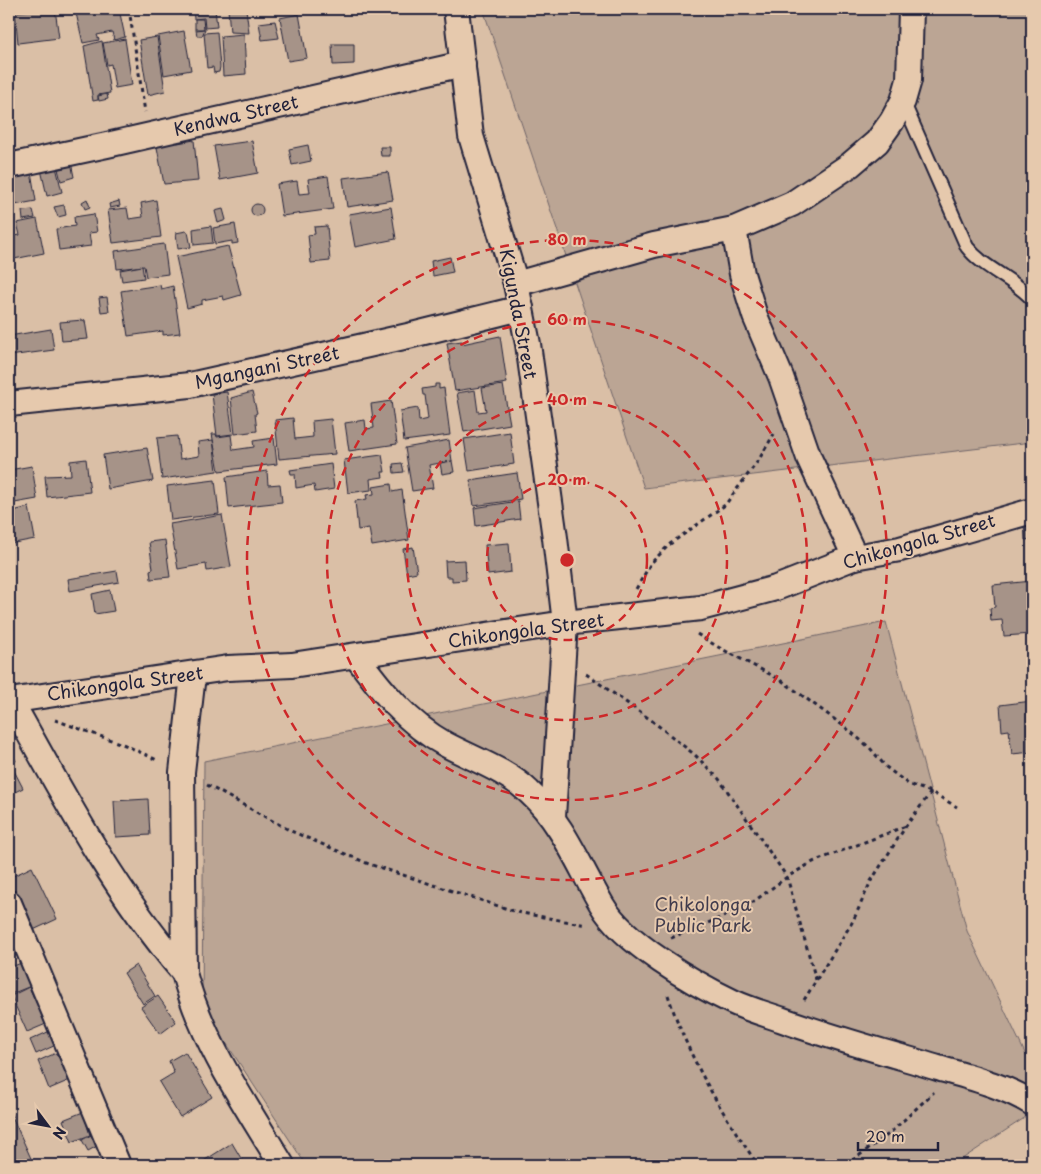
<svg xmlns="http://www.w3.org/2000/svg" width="1041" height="1174" font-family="'Playpen Sans',sans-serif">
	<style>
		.green { fill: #bba594; stroke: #6e6468 }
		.building { fill: #a69388; stroke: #22223b }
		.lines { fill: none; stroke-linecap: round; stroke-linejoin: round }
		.service-casing { stroke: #22223b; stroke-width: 16 }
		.minor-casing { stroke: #22223b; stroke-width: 28 }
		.path { stroke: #22223b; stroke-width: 3; stroke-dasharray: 4 4; stroke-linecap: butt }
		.service { stroke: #e6c9ad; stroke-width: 12 }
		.minor { stroke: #e6c9ad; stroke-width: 24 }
		.ring { fill: none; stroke: #cd2829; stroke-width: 2.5; stroke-dasharray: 9 6 }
		.labels { text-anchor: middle; stroke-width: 4; stroke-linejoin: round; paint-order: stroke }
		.street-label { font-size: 18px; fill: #22223b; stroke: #e6c9ad }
		.park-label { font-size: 18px; fill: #413c4d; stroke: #e6c9ad }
		.centre { fill: #cd2829; stroke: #e6c9ad; stroke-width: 2.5 }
		.ring-label { font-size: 15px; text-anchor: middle; font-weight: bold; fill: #cd2829; stroke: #e6c9ad; stroke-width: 4; stroke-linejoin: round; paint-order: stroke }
	</style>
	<rect width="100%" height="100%" fill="#dabfa6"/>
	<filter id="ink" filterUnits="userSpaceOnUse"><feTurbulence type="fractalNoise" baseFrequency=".02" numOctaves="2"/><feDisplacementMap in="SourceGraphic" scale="10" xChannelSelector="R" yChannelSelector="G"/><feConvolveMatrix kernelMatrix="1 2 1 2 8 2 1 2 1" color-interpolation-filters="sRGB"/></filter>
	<g filter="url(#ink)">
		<g class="green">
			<polygon points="483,9 1032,9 1032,442 644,488"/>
			<polygon points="886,622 967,931 1032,1068 1032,1113 953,1165 306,1165 202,1006 204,761"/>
		</g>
		<g class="building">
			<polygon points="42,9 55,9 59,38 18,43 15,12"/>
			<polygon points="75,9 119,9 125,37 114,40 112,32 97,35 99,40 83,43"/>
			<polygon points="193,9 215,9 217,27 205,28 204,18 194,19"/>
			<polygon points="228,9 246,9 249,33 230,32"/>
			<polygon points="319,9 336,9 337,11 320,13"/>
			<polygon points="299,14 307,58 288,61 280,18"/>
			<polygon points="195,19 203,19 204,29 195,29"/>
			<polygon points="275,21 279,38 262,40 259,23"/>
			<polygon points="205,29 202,36 197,36 196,30"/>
			<polygon points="184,31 191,70 164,75 158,36"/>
			<polygon points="217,32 220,67 219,72 214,73 213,67 207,68 204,33"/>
			<polygon points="244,34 246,74 223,76 221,36"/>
			<polygon points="157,37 165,91 148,95 139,40"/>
			<polygon points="125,39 132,85 115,88 111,64 107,65 103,43"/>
			<polygon points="102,41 110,93 98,95 98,100 93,101 84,46"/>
			<polygon points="332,44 354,44 354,64 333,65"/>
			<polygon points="9,65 11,65 13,110 9,110"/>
			<polygon points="107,94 108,99 99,101 98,96"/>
			<polygon points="194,140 198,181 164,184 156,142 178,143"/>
			<polygon points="252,141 258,173 220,180 214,146"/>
			<polygon points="308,145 311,161 292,165 289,149"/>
			<polygon points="380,147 390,147 390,156 381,156"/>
			<polygon points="71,162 74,177 61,181 58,169 67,167 67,163"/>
			<polygon points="40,165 56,167 62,192 47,196"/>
			<polygon points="30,166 36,201 9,206 9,174"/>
			<polygon points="388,172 393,200 347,207 343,178"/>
			<polygon points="328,176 333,209 282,216 277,184 297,181 299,194 310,193 308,179"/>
			<polygon points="87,199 90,207 85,209 82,202"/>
			<polygon points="156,200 161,237 113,243 108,210 127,208 129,219 143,217 141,203"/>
			<polygon points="119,201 120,206 110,208 109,204"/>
			<circle cx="257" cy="210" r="6"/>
			<polygon points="64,205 66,215 58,217 54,207"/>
			<polygon points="391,207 396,239 355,247 349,214"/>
			<polygon points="223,209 226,220 218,223 215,211"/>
			<polygon points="33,210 35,218 23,220 22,211"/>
			<polygon points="94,214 97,232 89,233 91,246 59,250 56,229 75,226 74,217"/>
			<polygon points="37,219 44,253 9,260 9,231 10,237 20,235 17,223"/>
			<polygon points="235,224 238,243 232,244 232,241 215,244 213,228"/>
			<polygon points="211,226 213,243 194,245 193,229"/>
			<polygon points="327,226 330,261 311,263 308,235 315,234 314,227"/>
			<polygon points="186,231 188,232 191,247 178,249 176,233"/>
			<polygon points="164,244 168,274 146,277 144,266 117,269 115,251"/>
			<polygon points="228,246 241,295 224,300 223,296 202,300 202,304 187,308 176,257"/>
			<polygon points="450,257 453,272 433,276 431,261"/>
			<polygon points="142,266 144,278 122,281 120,270"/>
			<polygon points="160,285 161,289 173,286 180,333 163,335 163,331 128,336 121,291"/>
			<polygon points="107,297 109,311 101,312 99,298"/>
			<polygon points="83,320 85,321 88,339 62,341 60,322"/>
			<polygon points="51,329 54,350 9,356 9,336"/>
			<polygon points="500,336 507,383 455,391 447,343 462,341 462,344"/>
			<polygon points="435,384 439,384 439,389 444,388 450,435 404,441 400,411 418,408 419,421 428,419 425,395 423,395 422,389 435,387"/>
			<polygon points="503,385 510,424 464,432 457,393 475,390 478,412 486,411 482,388"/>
			<polygon points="227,392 233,434 217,436 212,394"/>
			<polygon points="252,392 257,413 255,414 257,431 235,434 231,398"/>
			<polygon points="391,401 397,444 349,451 345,423 365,420 366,429 374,428 371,404"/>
			<polygon points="293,418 295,439 313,437 312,421 331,419 335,454 279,459 275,420"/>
			<polygon points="510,432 514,464 469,471 464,439"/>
			<polygon points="212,434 216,434 217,437 231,435 233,450 254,447 253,441 274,438 277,464 219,471"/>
			<polygon points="177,436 180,459 199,456 198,442 213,440 217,471 162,479 157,438"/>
			<polygon points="449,440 452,461 429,465 433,488 412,491 405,448"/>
			<polygon points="147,448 153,481 108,489 103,455"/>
			<polygon points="382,455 385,472 382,472 383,477 370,479 371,490 348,493 344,460"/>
			<polygon points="86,459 90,492 47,497 45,476 71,475 70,461"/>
			<polygon points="452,461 454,472 442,474 440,463"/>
			<polygon points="402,463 404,472 394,473 393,464"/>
			<polygon points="331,464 334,489 315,492 314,485 296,488 295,474 291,474 290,470"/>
			<polygon points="32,466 37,499 9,504 9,470"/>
			<polygon points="267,471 268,485 280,484 282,502 229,508 226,477"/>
			<polygon points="517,473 521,499 474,506 470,480"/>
			<polygon points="215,480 219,514 171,520 167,486"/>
			<polygon points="391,484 392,492 402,490 409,540 372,546 369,528 358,530 355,501 367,499 366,495 374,494 373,487"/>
			<polygon points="518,501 520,519 476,526 474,508"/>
			<polygon points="29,507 35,539 9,544 9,512"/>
			<polygon points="222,515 231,567 207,571 206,564 178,569 170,524"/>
			<polygon points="1032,521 1032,539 1025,540 1024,522"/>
			<polygon points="165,540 170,577 151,579 150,570 153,569 149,542"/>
			<polygon points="509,543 511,572 488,575 485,545"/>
			<polygon points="413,547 417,572 407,574 403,549"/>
			<polygon points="465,560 466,580 452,581 452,577 446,577 445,561"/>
			<polygon points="117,571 119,582 70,591 68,579"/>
			<polygon points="1032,581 1032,634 1004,636 1002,620 991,621 990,608 995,607 993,585"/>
			<polygon points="110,590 114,611 95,614 92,594"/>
			<polygon points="1032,701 1032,752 1012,754 1009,730 1002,731 1000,705"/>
			<polygon points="9,747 16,761 10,763 23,788 9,795"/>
			<polygon points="148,799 150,835 116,837 114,801"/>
			<polygon points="32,867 57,919 29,932 9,889 9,878"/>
			<polygon points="9,934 17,955 9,959"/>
			<polygon points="21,963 31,986 11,994 9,968"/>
			<polygon points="136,965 155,996 143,1004 124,973"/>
			<polygon points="29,987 46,1024 27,1032 11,996"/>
			<polygon points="158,996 176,1022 160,1034 141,1007"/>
			<polygon points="50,1031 56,1045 36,1054 30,1040"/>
			<polygon points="185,1052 212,1097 180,1117 159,1082 174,1073 169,1061"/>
			<polygon points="56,1053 58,1057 60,1057 70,1080 49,1089 38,1061"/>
			<polygon points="9,1112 10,1112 34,1165 9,1165"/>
			<polygon points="83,1112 90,1135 72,1142 63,1120"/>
			<polygon points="93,1134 99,1145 88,1151 82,1140"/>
			<polygon points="232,1143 245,1165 204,1165 202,1162"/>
		</g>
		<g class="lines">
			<defs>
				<path id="service" d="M903,101L967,247C984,269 1013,278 1032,299"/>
				<g id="minor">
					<polyline points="456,9 471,136 516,284 528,344 555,538 565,623 553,817"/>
					<polyline points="9,166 107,145 463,64"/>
					<polyline points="734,229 742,274 755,316 781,377 809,458 855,557"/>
					<polyline points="516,284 654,245 734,229 792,204 850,165 877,142 892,121 903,101 909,80 911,9"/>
					<polyline points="9,404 190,385 408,336 521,308"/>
					<path d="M356,656C380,689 408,724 445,744C473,759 506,770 529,792C563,823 579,866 602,905C624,943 693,983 733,1002C748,1009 765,1014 780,1019C832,1038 885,1052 938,1068C969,1077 1005,1086 1032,1103"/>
					<path d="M193,675L182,772L184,973C202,1042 245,1104 282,1165"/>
					<polyline points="9,701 228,668 292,665 565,623 701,608 776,588 855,557 900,549 1032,511"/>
					<path d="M11,701C63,795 114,891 184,973"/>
					<polyline points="9,903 118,1165"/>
				</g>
			</defs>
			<use href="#service" class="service-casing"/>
			<use href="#minor" class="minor-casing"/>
			<g class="path">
				<polyline points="129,9 145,112"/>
				<polyline points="636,589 651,563 670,544 725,505 758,461 774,434"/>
				<polyline points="697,634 718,647 781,680 845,727 870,748 886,767 908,784 931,792 957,807"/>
				<polyline points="586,674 651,720 695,755 719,779 787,877 816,980"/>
				<polyline points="55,720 125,745 159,761"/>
				<polyline points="207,785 291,831 369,864 517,912 586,925"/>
				<polyline points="671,938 725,916 753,902 787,877 813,862 906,826"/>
				<path d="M668,995C688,1057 721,1112 758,1165"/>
				<polyline points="804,1000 853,921 871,881 906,826 931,792"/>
				<polyline points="846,1165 890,1133 934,1092"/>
			</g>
			<use href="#service" class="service"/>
			<use href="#minor" class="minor"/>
		</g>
	</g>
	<g class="ring">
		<circle cx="567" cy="560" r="80"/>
		<circle cx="567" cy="560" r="160"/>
		<circle cx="567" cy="560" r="240"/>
		<circle cx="567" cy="560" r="320"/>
	</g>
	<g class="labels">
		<g class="street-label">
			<text transform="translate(236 116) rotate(-13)" y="6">Kendwa Street</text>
			<text transform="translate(518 314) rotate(79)" y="6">Kigunda Street</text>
			<text transform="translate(267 368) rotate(-12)" y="6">Mgangani Street</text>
			<text transform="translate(919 542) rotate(-16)" y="6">Chikongola Street</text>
			<text transform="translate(526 631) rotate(-8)" y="6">Chikongola Street</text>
			<text transform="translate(125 684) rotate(-8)" y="6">Chikongola Street</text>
		</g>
		<g class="park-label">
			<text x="703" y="911">Chikolonga<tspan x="703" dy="21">Public Park</tspan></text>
		</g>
	</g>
	<circle cx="567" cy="560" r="8" class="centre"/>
	<g class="ring-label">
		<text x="567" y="245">80 m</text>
		<text x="567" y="325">60 m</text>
		<text x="567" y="405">40 m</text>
		<text x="567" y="485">20 m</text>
	</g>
	<rect width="1041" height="1174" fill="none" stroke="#e6c9ad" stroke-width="30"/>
	<rect x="15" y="15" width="1011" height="1144" fill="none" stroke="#22223b" stroke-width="2" filter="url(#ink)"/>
	<g transform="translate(48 1126) rotate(122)" stroke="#e6c9ad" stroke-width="4" paint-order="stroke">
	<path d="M0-4L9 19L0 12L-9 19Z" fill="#22223b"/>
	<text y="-8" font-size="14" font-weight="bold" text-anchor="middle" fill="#22223b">N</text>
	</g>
	<path d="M858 1142v8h80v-8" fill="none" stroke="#22223b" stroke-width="2.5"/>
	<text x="866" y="1142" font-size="15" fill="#22223b" stroke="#e6c9ad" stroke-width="4" paint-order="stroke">20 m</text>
</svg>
